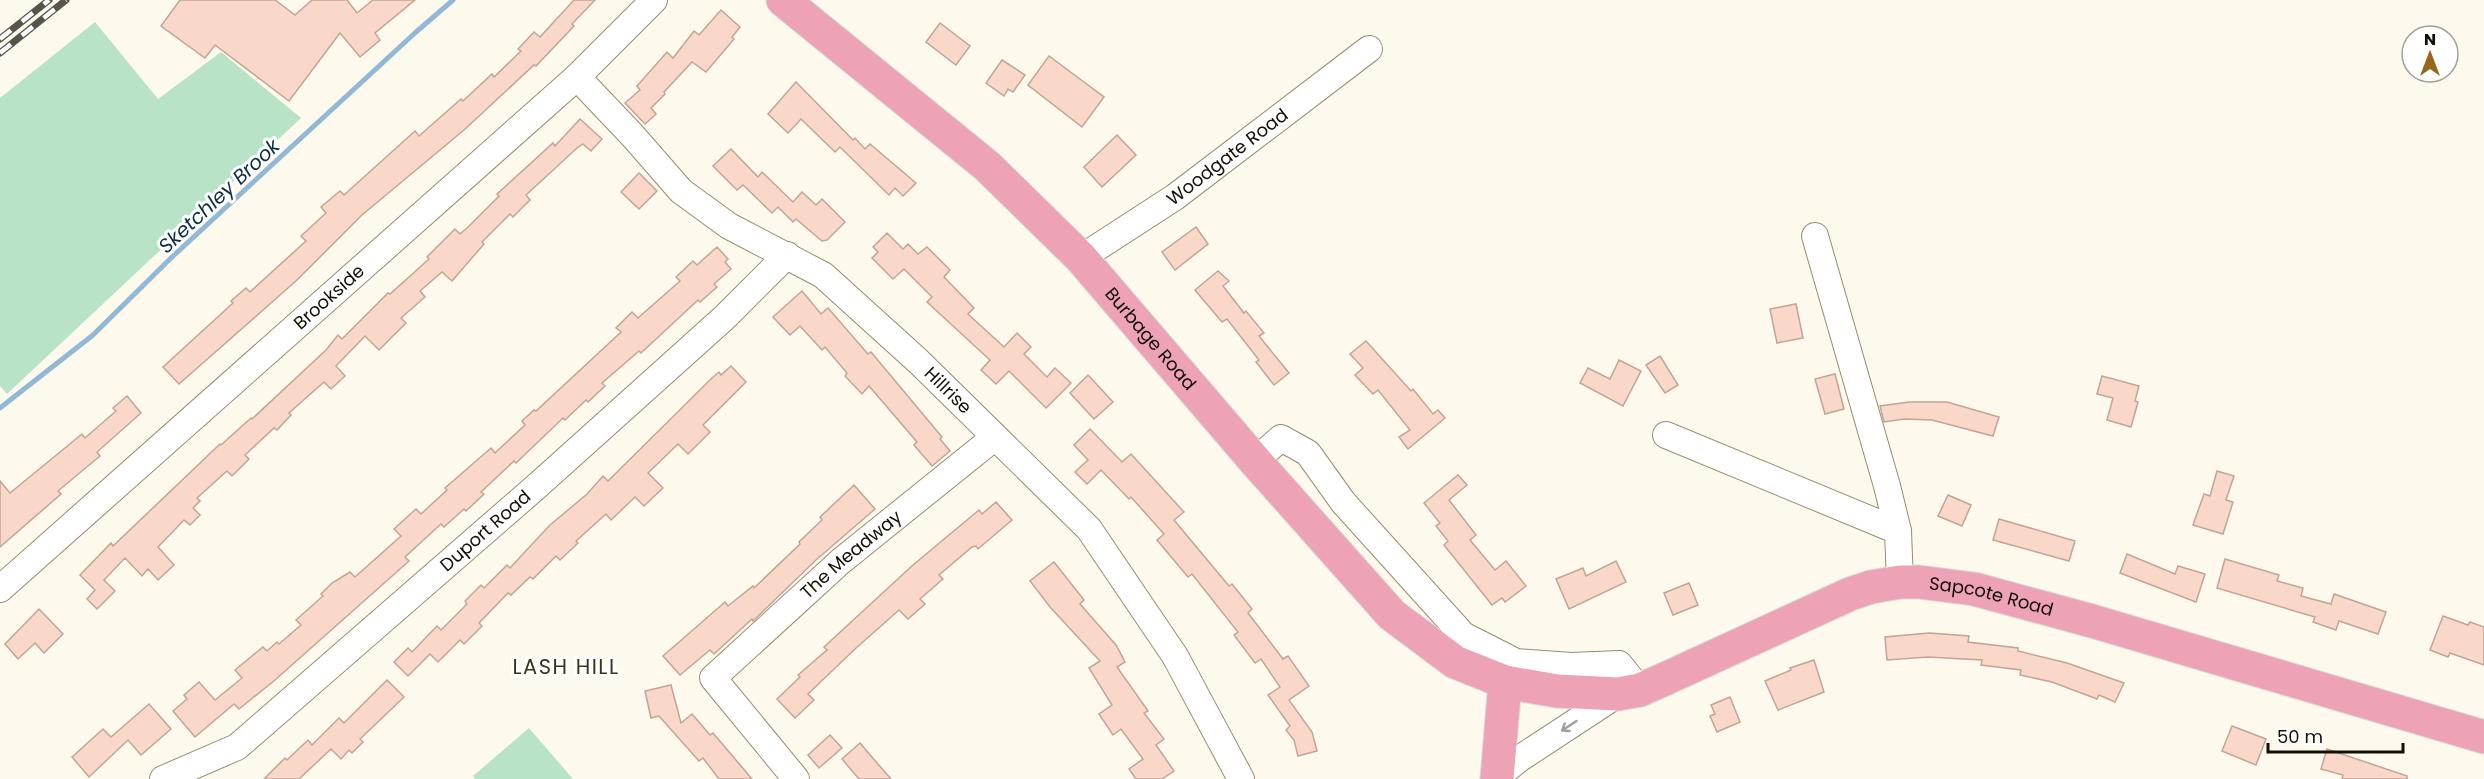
<svg xmlns="http://www.w3.org/2000/svg" width="2484" height="779" font-family="Poppins,sans-serif">
	<style>
		.green { fill: #b8e3c6 }
		.lines { fill: none; stroke-linecap: round; stroke-linejoin: round }
		.stream { stroke: #91b8d6; stroke-width: 5 }
		.building { fill: #f9d8c9; stroke: #c3a495; stroke-width: 1.5 }
		.minor-casing { stroke: #988c6f; stroke-width: 28 }
		.major-casing { stroke: #d9d9d7; stroke-width: 35 }
		.minor { stroke: #fff; stroke-width: 26 }
		.major { stroke: #eda2b6; stroke-width: 33 }
		.rail-casing { stroke: #585449; stroke-width: 7 }
		.rail { stroke: #fff; stroke-width: 4.5; stroke-dasharray: 14; stroke-linecap: butt }
		.oneway { stroke: #a19f9b }
		.labels { text-anchor: middle; stroke-width: 6; stroke-linejoin: round; paint-order: stroke }
		.street-label { font-size: 18px; fill: #130f05; stroke: #fff }
		.water-label { font-size: 20px; font-style: italic; fill: #0d2d43; stroke: #fff }
		.quarter-label { font-size: 21px; letter-spacing: 1.5px; fill: #3e331a; stroke: #fff }
	</style>
	<rect width="100%" height="100%" fill="#fef9ed"/>
	<g class="green">
		<polygon points="95,22 158,99 221,52 301,118 7,394 0,386 0,98"/>
		<polygon points="529,728 573,779 475,779 473,776"/>
	</g>
	<g class="lines">
		<polyline class="stream" points="0,408 93,335 172,257 416,32 453,0"/>
	</g>
	<g class="building">
		<polygon points="180,0 275,0 295,15 312,0 347,0 357,13 373,0 415,0 375,33 380,40 360,57 340,33 289,101 215,45 205,58 161,26"/>
		<polygon points="574,0 595,0 572,24 574,26 536,66 534,65 464,130 362,215 297,280 179,384 163,367 233,303 231,301 246,288 250,292 306,241 301,236 326,213 321,207 340,191 344,195 415,131 419,136 461,99 463,101 492,74 494,77 521,51 518,49 534,32 540,37"/>
		<polygon points="721,10 740,27 732,37 734,39 706,72 692,62 664,92 665,94 651,108 656,114 645,124 625,103 640,90 637,86 667,52 673,58 694,31 699,35"/>
		<polygon points="940,23 970,46 956,65 926,42"/>
		<polygon points="1049,56 1104,97 1082,127 1028,85"/>
		<polygon points="1002,60 1025,75 1013,92 1008,89 1004,96 986,83"/>
		<polygon points="796,82 853,140 855,138 865,149 870,144 916,183 903,196 895,188 889,195 840,147 835,152 801,119 788,133 768,114"/>
		<polygon points="580,119 602,139 591,151 583,144 577,148 526,195 530,200 513,217 510,214 482,242 484,244 452,281 442,272 420,291 425,297 401,318 406,323 379,350 365,336 336,366 345,376 331,389 324,382 289,413 291,415 277,430 274,428 245,455 249,459 232,476 227,471 197,498 200,501 193,508 200,515 190,525 184,520 158,547 174,565 158,580 148,569 142,576 125,558 104,580 115,591 97,609 87,599 95,590 80,575 111,543 113,546 220,444 221,445 251,418 252,419 326,350 338,335 342,339 388,293 390,294 429,259 427,257 455,229 460,234 467,228 499,196 497,194 553,143 555,146"/>
		<polygon points="1117,135 1136,155 1102,187 1084,167"/>
		<polygon points="731,149 758,177 762,172 793,202 802,192 816,205 822,199 845,222 827,240 822,241 796,219 793,222 778,207 772,213 743,185 737,190 713,166"/>
		<polygon points="639,173 657,191 639,209 621,192"/>
		<polygon points="1196,227 1208,244 1175,270 1162,252"/>
		<polygon points="887,233 903,249 908,244 918,254 927,247 950,270 944,277 974,308 968,314 1004,347 1017,333 1031,347 1024,354 1047,377 1055,368 1071,383 1046,408 1009,371 996,384 981,370 990,360 927,302 932,297 904,269 893,279 872,258 878,252 873,247"/>
		<polygon points="717,247 728,259 725,262 731,269 714,284 717,287 700,302 698,300 641,353 639,351 602,383 605,386 588,402 586,400 565,420 563,418 516,463 514,461 481,492 484,494 466,511 464,509 444,527 441,524 405,557 409,561 275,680 239,709 234,704 195,737 173,711 187,699 184,695 199,682 215,700 242,678 235,670 263,647 267,651 277,642 279,644 301,625 296,620 323,596 321,594 332,583 350,572 355,577 401,536 394,529 416,509 421,514 447,490 445,488 491,448 495,453 525,425 522,421 534,410 536,411 621,332 616,328 632,312 638,318 680,281 676,277 693,261 697,265"/>
		<polygon points="1218,271 1229,281 1223,286 1244,313 1246,311 1264,333 1259,336 1289,373 1274,385 1256,362 1259,360 1227,319 1222,322 1195,290"/>
		<polygon points="802,291 821,314 828,308 868,354 871,352 942,437 940,439 950,451 932,466 914,445 917,442 869,386 862,394 845,376 847,373 825,347 822,350 800,326 790,335 773,317"/>
		<polygon points="1796,304 1803,338 1777,343 1770,309"/>
		<polygon points="1366,341 1411,391 1413,389 1433,414 1438,410 1445,418 1408,449 1399,437 1410,430 1378,390 1373,394 1355,375 1363,368 1350,354"/>
		<polygon points="1660,356 1678,385 1665,393 1646,365"/>
		<polygon points="1619,360 1641,371 1623,406 1580,383 1588,368 1610,379"/>
		<polygon points="731,366 746,382 703,425 710,432 688,454 678,444 648,473 663,488 644,506 635,497 611,520 606,514 576,541 578,543 560,560 556,556 533,579 530,577 511,595 508,593 479,623 482,626 464,644 460,640 438,662 430,654 408,676 394,662 408,648 412,652 437,626 441,630 467,604 465,601 481,585 484,588 507,565 510,568 549,526 587,494 603,476 608,481 712,378 719,372 721,375"/>
		<polygon points="1835,374 1844,409 1825,414 1815,379"/>
		<polygon points="1088,375 1113,402 1094,419 1070,393"/>
		<polygon points="2102,376 2139,386 2135,401 2138,402 2131,427 2107,420 2113,398 2097,394"/>
		<polygon points="127,396 141,413 97,452 100,456 58,491 61,494 0,547 0,481 10,493 82,434 85,438 116,411 113,408"/>
		<polygon points="1909,402 1947,402 1999,417 1993,436 1932,420 1904,419 1884,422 1880,406"/>
		<polygon points="1090,429 1122,462 1131,454 1184,512 1174,520 1229,586 1232,584 1252,609 1248,613 1283,659 1288,656 1309,686 1289,700 1312,732 1317,751 1298,756 1294,740 1286,730 1290,726 1268,695 1280,687 1261,659 1255,663 1234,635 1238,632 1192,574 1188,577 1157,540 1164,534 1131,497 1129,499 1101,470 1087,484 1075,472 1088,460 1074,445"/>
		<polygon points="2217,471 2234,476 2226,500 2233,502 2223,534 2193,525 2204,494 2210,496"/>
		<polygon points="1458,475 1467,485 1449,500 1476,535 1470,540 1495,570 1506,561 1526,586 1505,602 1502,598 1492,605 1444,545 1448,541 1436,526 1440,523 1424,503"/>
		<polygon points="854,485 875,509 816,560 753,621 752,619 714,654 710,650 680,675 663,656 725,602 728,606 753,586 754,588 800,544 799,542 822,520 820,517"/>
		<polygon points="1948,495 1971,505 1962,526 1938,516"/>
		<polygon points="996,502 1012,520 978,549 976,546 972,547 939,575 943,579 920,599 925,604 908,619 899,610 855,649 808,694 814,700 795,718 777,699 800,677 798,675 827,650 824,647 913,565 979,510 982,514"/>
		<polygon points="1999,519 2075,541 2069,561 1993,540"/>
		<polygon points="2127,554 2175,574 2178,566 2205,574 2196,602 2120,573"/>
		<polygon points="2225,559 2279,575 2277,581 2303,588 2301,596 2331,604 2334,594 2386,612 2378,634 2339,621 2336,630 2313,622 2315,617 2217,588"/>
		<polygon points="1616,561 1626,582 1569,609 1556,579 1583,568 1586,576"/>
		<polygon points="1054,562 1084,600 1080,604 1116,645 1125,662 1117,667 1148,711 1144,713 1164,739 1156,745 1174,771 1162,779 1136,779 1129,769 1143,759 1121,729 1113,735 1099,714 1112,705 1089,668 1100,661 1050,607 1030,581"/>
		<polygon points="1689,583 1698,605 1673,615 1664,593"/>
		<polygon points="39,609 63,634 44,653 35,643 18,659 5,644"/>
		<polygon points="2443,616 2468,625 2470,622 2484,627 2484,665 2450,653 2448,657 2430,650"/>
		<polygon points="1929,633 1969,636 1968,642 2018,648 2018,651 2067,663 2124,683 2115,702 2099,695 2097,699 2052,682 2020,675 2021,670 1981,665 1982,660 1928,657 1887,660 1885,637"/>
		<polygon points="1814,660 1824,692 1778,710 1765,681 1791,670 1790,668"/>
		<polygon points="387,680 404,697 360,739 363,742 352,753 349,750 341,759 331,749 299,779 264,779 285,758 287,760 308,740 312,745 339,718 344,723"/>
		<polygon points="671,685 681,723 692,714 710,735 713,733 752,779 719,779 703,758 699,761 659,716 651,718 645,691"/>
		<polygon points="1730,697 1740,722 1717,732 1710,716 1715,714 1711,705"/>
		<polygon points="149,704 171,729 141,755 128,740 89,777 72,757 103,729 111,737"/>
		<polygon points="2232,726 2266,739 2256,765 2222,751"/>
		<polygon points="830,735 842,748 819,768 808,755"/>
		<polygon points="860,743 871,756 891,779 859,779 842,759"/>
		<polygon points="2327,749 2407,776 2407,779 2342,779 2343,775 2321,769"/>
	</g>
	<g class="lines">
		<defs>
			<g id="minor">
				<path id="s1" d="M577,77L633,136L681,191L729,226L823,275L918,361L1089,529L1175,656L1241,779"/>
				<polyline points="1815,236 1887,486 1898,531 1900,582"/>
				<path id="s2" d="M1081,258L1175,197L1369,49"/>
				<polyline points="1666,435 1898,531"/>
				<polyline points="1255,461 1281,438 1308,453 1343,502 1463,635 1516,662 1571,666 1619,664 1640,690"/>
				<path id="s3" d="M0,589L577,77L654,0"/>
				<polyline points="1497,777 1519,759 1618,694"/>
				<path id="s4" d="M163,779L237,747L537,486L725,317L787,255"/>
				<path id="s5" d="M796,779L713,678L841,561L995,437"/>
			</g>
			<g id="major">
				<path id="s6" d="M783,0L987,166L1081,258L1255,461L1392,615L1455,662L1505,682L1557,691L1618,694L1640,690L1667,678L1850,594L1871,587L1900,582H1919L1974,589L2092,621L2484,737"/>
				<polyline points="1497,779 1505,682"/>
			</g>
		</defs>
		<use href="#minor" class="minor-casing"/>
		<use href="#major" class="major-casing"/>
		<use href="#minor" class="minor"/>
		<use href="#major" class="major"/>
		<defs>
			<g id="rail">
				<polyline points="0,39 49,0"/>
				<polyline points="0,53 66,0"/>
			</g>
		</defs>
		<use href="#rail" class="rail-casing"/>
		<use href="#rail" class="rail"/>
	</g>
	<defs><path id="oneway-shaft" d="M-6 0H5M1.5-3L5.5 0L1.5 3" fill="none" stroke-width="1.6" stroke-linecap="round" stroke-linejoin="round" transform="scale(1.5)"/></defs>
	<use class="oneway" href="#oneway-shaft" transform="translate(1569 726) rotate(147)"/>
	<g class="labels">
		<g class="street-label">
			<text dy="6" stroke="none"><textPath href="#s2" startOffset="178">Woodgate Road</textPath></text>
			<text dy="6" stroke="none"><textPath href="#s3" startOffset="440">Brookside</textPath></text>
			<text dy="6" stroke="none"><textPath href="#s6" startOffset="501">Burbage Road</textPath></text>
			<text dy="6" stroke="none"><textPath href="#s1" startOffset="490">Hillrise</textPath></text>
			<text dy="6" stroke="none"><textPath href="#s4" startOffset="410">Duport Road</textPath></text>
			<text dy="6" stroke="none"><textPath href="#s5" startOffset="316">The Meadway</textPath></text>
			<text dy="6" stroke="none"><textPath href="#s6" startOffset="1512">Sapcote Road</textPath></text>
		</g>
		<g class="water-label">
			<text transform="translate(219 196) rotate(-43)" y="7">Sketchley Brook</text>
		</g>
		<g class="quarter-label">
			<text x="566" y="674">LASH HILL</text>
		</g>
	</g>
	<g transform="translate(2430 54)"><circle r="28" fill="#ffffff" stroke="#a19f9b" stroke-width="1.5"/>
	<path d="M0-4.5L10 22L0 15L-10 22Z" fill="#976618"/>
	<text y="-9" font-size="16" font-weight="bold" text-anchor="middle" fill="#130f05">N</text>
	</g>
	<path d="M2268 743v9h135v-9" fill="none" stroke="#130f05" stroke-width="3"/>
	<text x="2277" y="743" font-size="18" fill="#130f05" stroke="#ffffff" stroke-width="4.5" paint-order="stroke">50 m</text>
</svg>
